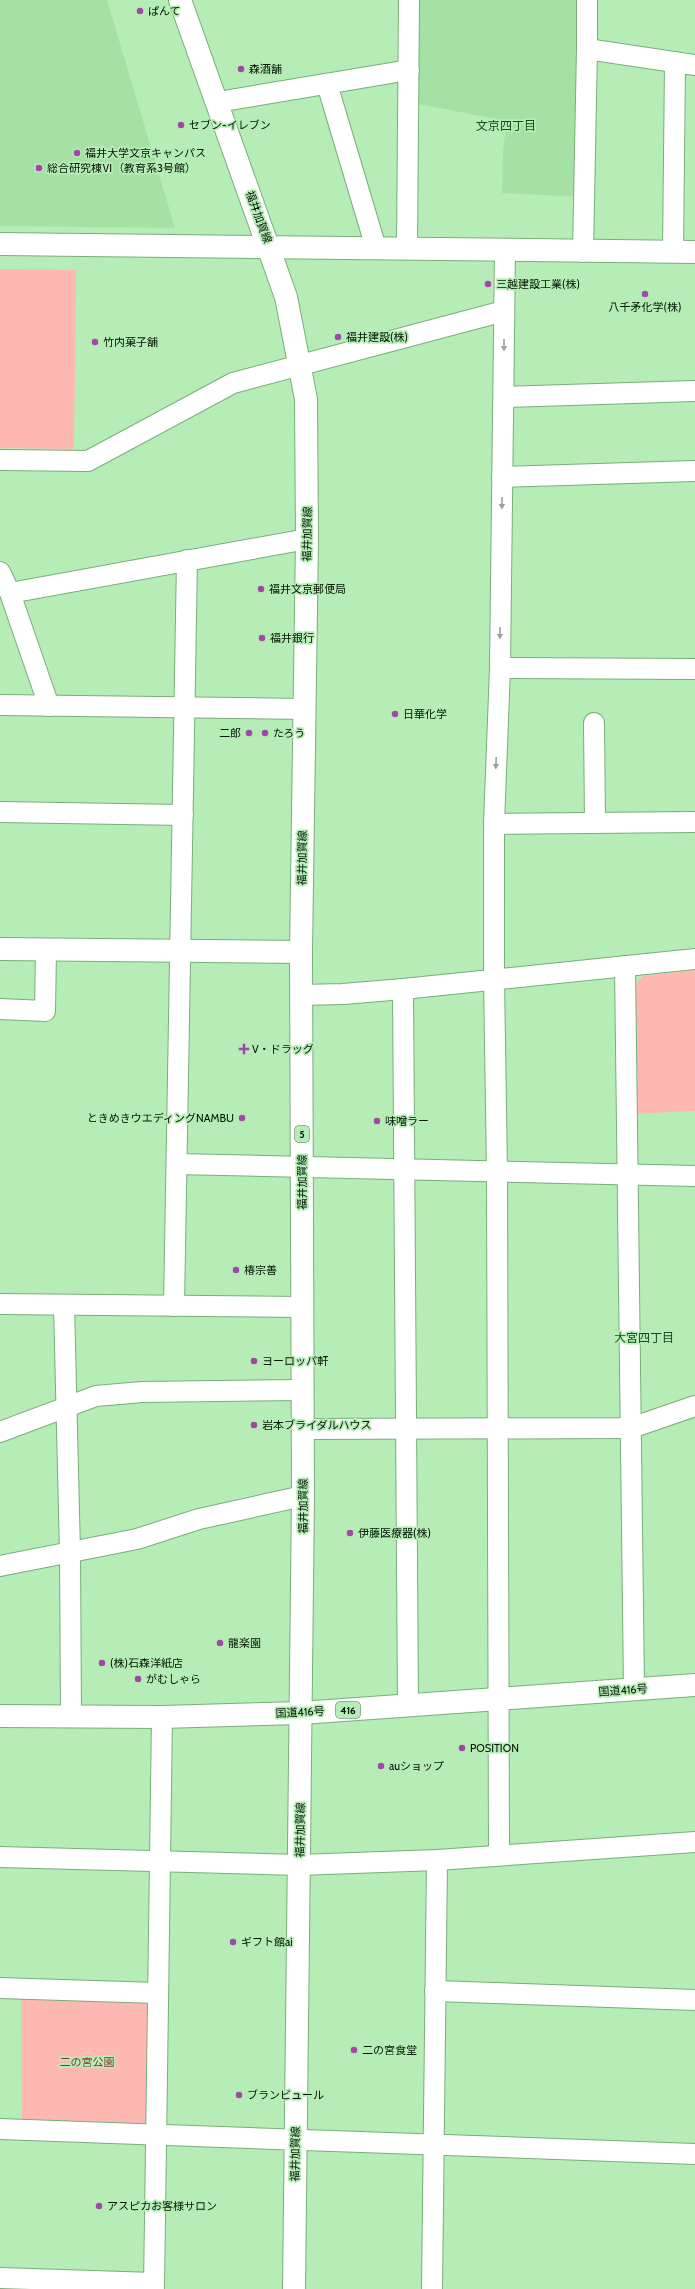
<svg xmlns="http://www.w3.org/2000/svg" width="695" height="2289" font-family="Cabin,'Noto Sans JP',sans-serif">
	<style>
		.built { fill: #a5e1a5 }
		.green { fill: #fdb8b2 }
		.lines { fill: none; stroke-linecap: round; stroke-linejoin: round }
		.minor-casing { stroke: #79ae7a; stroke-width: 22 }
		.tertiary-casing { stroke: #79ae7a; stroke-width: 24 }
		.primary-casing { stroke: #79ae7a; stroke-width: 24 }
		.trunk-casing { stroke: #79ae7a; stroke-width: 24 }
		.minor { stroke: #fff; stroke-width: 20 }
		.tertiary { stroke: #fff; stroke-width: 22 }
		.primary { stroke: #fff; stroke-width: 22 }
		.trunk { stroke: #fff; stroke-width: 22 }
		.oneway { fill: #9aa19a }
		.poi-dot { fill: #a544ac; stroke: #b6edb6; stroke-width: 1.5 }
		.labels { text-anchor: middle; stroke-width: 3.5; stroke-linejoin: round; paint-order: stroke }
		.shield { fill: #b6edb6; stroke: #385639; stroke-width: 1 }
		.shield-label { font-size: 10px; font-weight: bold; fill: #021503 }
		.poi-label { font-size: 11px; fill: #021503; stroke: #b6edb6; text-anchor: start }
		.street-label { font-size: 11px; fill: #021503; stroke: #b6edb6 }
		.park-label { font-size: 11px; fill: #873431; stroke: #b6edb6 }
		.neighbourhood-label { font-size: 12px; fill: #194b1d; stroke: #b6edb6 }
	</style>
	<rect width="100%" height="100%" fill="#b6edb6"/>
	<g class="built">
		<polygon points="0,0 107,0 175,228 0,226"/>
		<polygon points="413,0 576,0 580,197 502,193 503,150 507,121 413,103"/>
	</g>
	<g class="green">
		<polygon points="0,269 76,270 74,449 0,448"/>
		<polygon points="695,970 695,1111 634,1114 632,988 643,976"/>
		<polygon points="21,1995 153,1999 152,2127 22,2125"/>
	</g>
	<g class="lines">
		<defs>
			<g id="minor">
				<polyline points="587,49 587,0"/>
				<polyline points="327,84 376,248"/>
				<polyline points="218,102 409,70"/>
				<polyline points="407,248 409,0"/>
				<polyline points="583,252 587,49 695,65"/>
				<polyline points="673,252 675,62"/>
				<polyline points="504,397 695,391"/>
				<polyline points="0,460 88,461 233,383 504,311"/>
				<polyline points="502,477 695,471"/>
				<polyline points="0,572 10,593 49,706"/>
				<polyline points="10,593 307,539"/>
				<polyline points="500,668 695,669"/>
				<polyline points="0,705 304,709"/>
				<polyline points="594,723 595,823"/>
				<polyline points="0,812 183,815"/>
				<polyline points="494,824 695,822"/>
				<polyline points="625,966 634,1689"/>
				<polyline points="403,989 408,1706"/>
				<polyline points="301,995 343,994 403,989 695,959"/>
				<polyline points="0,1009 45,1011 46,949"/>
				<polyline points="177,1164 695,1176"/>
				<polyline points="0,1304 302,1307"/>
				<polyline points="64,1305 70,1553 71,1716"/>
				<polyline points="174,1306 187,560"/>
				<polyline points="303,1429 631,1428 695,1406"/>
				<polyline points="0,1432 96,1396 142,1392 303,1390"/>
				<polyline points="0,1566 137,1539 199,1519 303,1496"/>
				<polyline points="499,1855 497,1172 494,978 494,824 500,668 505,250"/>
				<polyline points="0,1857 299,1865 437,1860 695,1842"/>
				<polyline points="0,1988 157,1993"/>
				<polyline points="435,1991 695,2000"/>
				<polyline points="0,2129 695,2154"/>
				<polyline points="0,2278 154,2283"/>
				<polyline points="154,2289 162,1717"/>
				<polyline points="432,2289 437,1860"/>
			</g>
			<g id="tertiary">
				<polyline points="0,244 695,252"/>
				<polyline points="0,949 301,952"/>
			</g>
			<polyline id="primary" points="180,0 286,297 306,399 307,539 301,952 303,1496 294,2289"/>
			<polyline id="trunk" points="0,1716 162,1717 301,1713 695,1685"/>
		</defs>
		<use href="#minor" class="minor-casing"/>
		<use href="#tertiary" class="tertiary-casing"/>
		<use href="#primary" class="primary-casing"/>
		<use href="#trunk" class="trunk-casing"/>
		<use href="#minor" class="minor"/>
		<use href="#tertiary" class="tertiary"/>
		<use href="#primary" class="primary"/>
		<use href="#trunk" class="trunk"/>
	</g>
	<defs><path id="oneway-solid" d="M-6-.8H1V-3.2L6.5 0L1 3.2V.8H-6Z"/></defs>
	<g class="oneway">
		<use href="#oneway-solid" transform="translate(504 345) rotate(90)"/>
		<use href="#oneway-solid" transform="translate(502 503) rotate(91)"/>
		<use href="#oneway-solid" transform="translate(500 633) rotate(91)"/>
		<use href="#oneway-solid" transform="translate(496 763) rotate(92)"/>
	</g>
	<g class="poi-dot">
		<circle cx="140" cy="11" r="4"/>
		<circle cx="241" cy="69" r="4"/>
		<circle cx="181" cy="125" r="4"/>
		<circle cx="77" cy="153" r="4"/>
		<circle cx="39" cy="168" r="4"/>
		<circle cx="488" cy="284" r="4"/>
		<circle cx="645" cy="294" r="4"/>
		<circle cx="338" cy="337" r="4"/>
		<circle cx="95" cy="342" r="4"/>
		<circle cx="261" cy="589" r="4"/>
		<circle cx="262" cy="638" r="4"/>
		<circle cx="395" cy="714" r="4"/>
		<circle cx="249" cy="733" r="4"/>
		<circle cx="265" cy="733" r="4"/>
		<path d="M242 1043h4v4h4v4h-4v4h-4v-4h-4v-4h4z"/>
		<circle cx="242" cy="1118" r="4"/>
		<circle cx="377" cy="1121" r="4"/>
		<circle cx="236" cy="1270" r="4"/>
		<circle cx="254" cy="1361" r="4"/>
		<circle cx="254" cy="1425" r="4"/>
		<circle cx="350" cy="1533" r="4"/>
		<circle cx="220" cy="1643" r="4"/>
		<circle cx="102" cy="1663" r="4"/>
		<circle cx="138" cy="1679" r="4"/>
		<circle cx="462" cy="1748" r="4"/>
		<circle cx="381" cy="1766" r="4"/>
		<circle cx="233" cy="1942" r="4"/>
		<circle cx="354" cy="2050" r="4"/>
		<circle cx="239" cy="2095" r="4"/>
		<circle cx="99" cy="2206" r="4"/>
	</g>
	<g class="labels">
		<g class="shield">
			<rect x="295" y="1126" width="14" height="16" rx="3"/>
			<rect x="336" y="1702" width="24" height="16" rx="3"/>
		</g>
		<g class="shield-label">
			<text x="302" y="1138">5</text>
			<text x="348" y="1714">416</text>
		</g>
		<g class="poi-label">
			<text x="148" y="15">ぱんて</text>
			<text x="249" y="73">森酒舗</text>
			<text x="189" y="129">セブン-イレブン</text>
			<text x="85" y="157">福井大学文京キャンパス</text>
			<text x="47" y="172">総合研究棟Ⅵ（教育系3号館）</text>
			<text x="496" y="288">三越建設工業(株)</text>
			<text x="645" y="311" text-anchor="middle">八千矛化学(株)</text>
			<text x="346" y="341">福井建設(株)</text>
			<text x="103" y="346">竹内菓子舗</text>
			<text x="269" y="593">福井文京郵便局</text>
			<text x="270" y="642">福井銀行</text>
			<text x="403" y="718">日華化学</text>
			<text x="241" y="737" text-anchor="end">二郎</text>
			<text x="273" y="737">たろう</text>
			<text x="252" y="1053">V・ドラッグ</text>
			<text x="234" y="1122" text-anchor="end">ときめきウエディングNAMBU</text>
			<text x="385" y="1125">味噌ラー</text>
			<text x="244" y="1274">椿宗善</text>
			<text x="262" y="1365">ヨーロッパ軒</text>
			<text x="262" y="1429">岩本ブライダルハウス</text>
			<text x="358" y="1537">伊藤医療器(株)</text>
			<text x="228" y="1647">龍楽園</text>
			<text x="110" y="1667">(株)石森洋紙店</text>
			<text x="146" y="1683">がむしゃら</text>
			<text x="470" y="1752">POSITION</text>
			<text x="389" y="1770">auショップ</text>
			<text x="241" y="1946">ギフト館ai</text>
			<text x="362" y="2054">二の宮食堂</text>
			<text x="247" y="2099">ブランビュール</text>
			<text x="107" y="2210">アスピカお客様サロン</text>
		</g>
		<g class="street-label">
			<text transform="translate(259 217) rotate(70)" y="4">福井加賀線</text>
			<text transform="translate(307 534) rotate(-89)" y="4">福井加賀線</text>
			<text transform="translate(302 858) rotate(-89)" y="4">福井加賀線</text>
			<text transform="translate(302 1182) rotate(-90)" y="4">福井加賀線</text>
			<text transform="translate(303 1506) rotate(-90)" y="4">福井加賀線</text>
			<text transform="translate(623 1690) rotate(-4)" y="4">国道416号</text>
			<text transform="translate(300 1712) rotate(-3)" y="4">国道416号</text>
			<text transform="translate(300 1830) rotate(-89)" y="4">福井加賀線</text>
			<text transform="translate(295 2154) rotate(-89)" y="4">福井加賀線</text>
		</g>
		<g class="park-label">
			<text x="87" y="2066">二の宮公園</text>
		</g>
		<g class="neighbourhood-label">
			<text x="506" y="130">文京四丁目</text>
			<text x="644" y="1342">大宮四丁目</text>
		</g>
	</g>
</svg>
